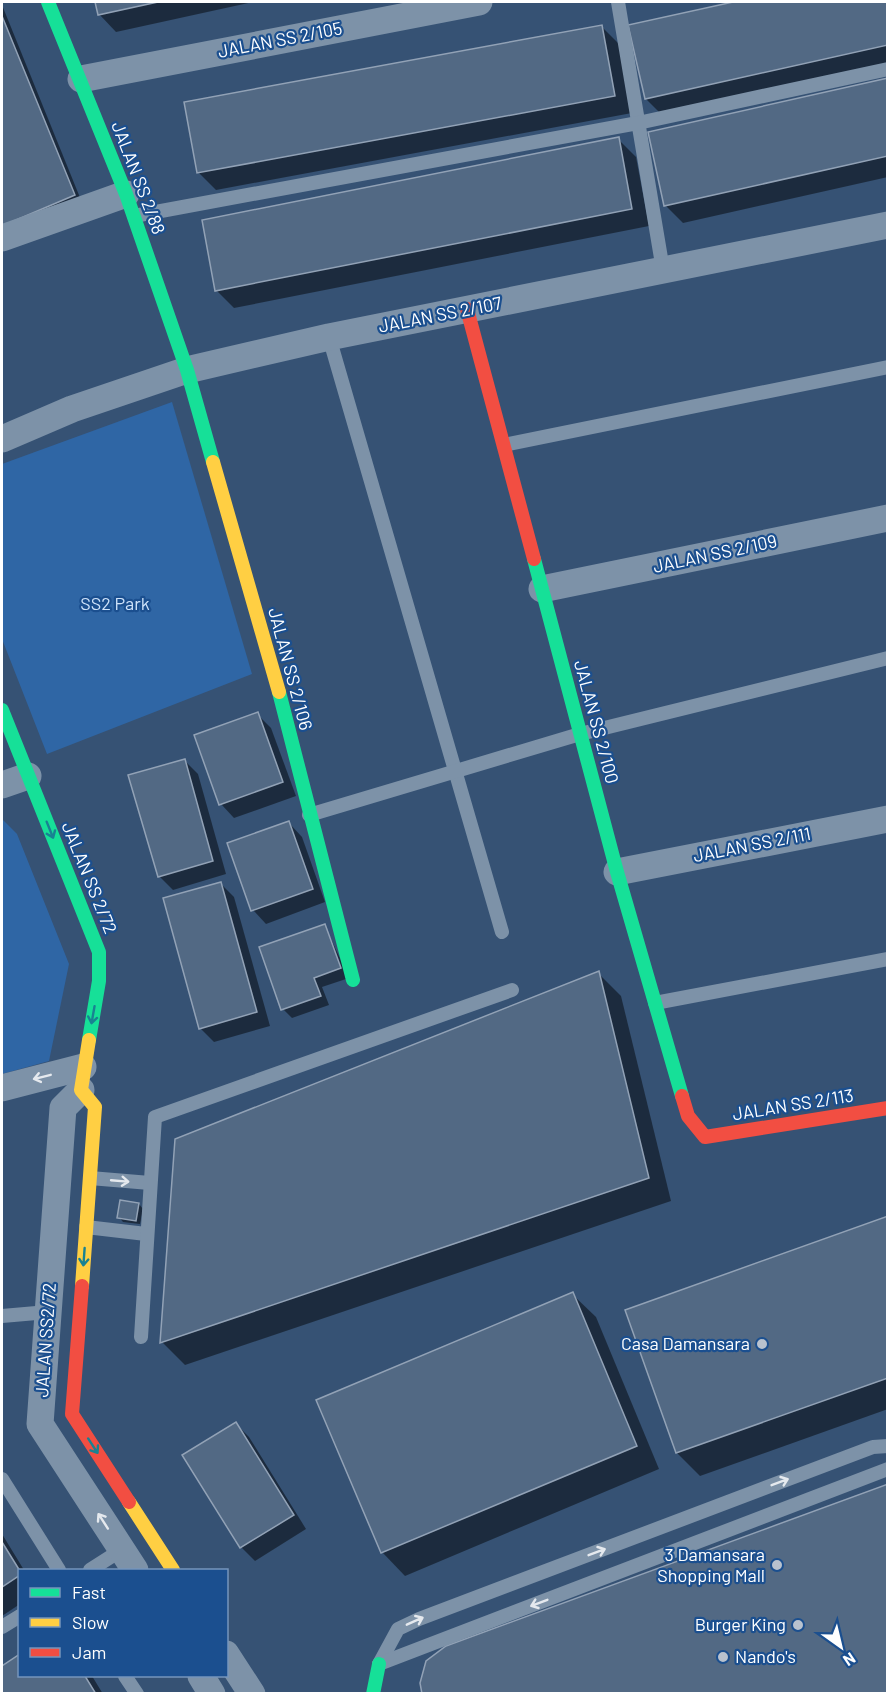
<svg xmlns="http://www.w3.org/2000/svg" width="889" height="1695" font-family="Barlow,sans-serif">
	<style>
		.green { fill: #2f66a5 }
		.shadow { fill: #0007 }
		.building { fill: #526984; stroke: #92a2b6; stroke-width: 1.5 }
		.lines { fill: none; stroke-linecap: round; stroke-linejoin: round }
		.lane { stroke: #7d92a8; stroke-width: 14 }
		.street { stroke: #7d92a8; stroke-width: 27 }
		.fast { stroke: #16e098; stroke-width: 14 }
		.slow { stroke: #ffcf43; stroke-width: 14 }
		.jam { stroke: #f24e42; stroke-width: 14 }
		.oneway { stroke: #198292 }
		.oneway2 { stroke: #e5e9ee }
		.poi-dot { fill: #b9c2ce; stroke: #1b4f8f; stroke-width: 2 }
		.labels { text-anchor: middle; stroke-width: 4.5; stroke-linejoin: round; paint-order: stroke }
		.street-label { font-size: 18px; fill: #fff; stroke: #1b4f8f }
		.park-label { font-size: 18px; fill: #cfe3fa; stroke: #1b4f8f }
		.poi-label { font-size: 18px; fill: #fff; stroke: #1b4f8f; text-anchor: end }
	</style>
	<rect width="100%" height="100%" fill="#365274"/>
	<g class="green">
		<polygon points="172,402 252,674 47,754 2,639 2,464"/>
		<polygon points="3,820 17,834 69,964 49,1061 2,1074 2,821"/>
	</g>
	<g class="shadow">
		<polygon points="96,2 253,2 116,32 99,14"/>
		<polygon points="740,2 888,2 888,66 663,116 646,99 630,26"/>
		<polygon points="2,5 83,205 2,233"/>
		<polygon points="602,27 619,44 632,113 216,190 199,173"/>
		<polygon points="888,80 888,177 683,223 666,206 650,133"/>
		<polygon points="618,139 636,157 649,226 234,308 216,290"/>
		<polygon points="257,714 271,728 296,796 234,818 221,804"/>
		<polygon points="184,760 198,774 226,874 173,890 159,876"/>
		<polygon points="289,823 302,837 325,902 266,924 253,910"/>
		<polygon points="220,883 234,897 270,1026 214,1042 200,1028"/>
		<polygon points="325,926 349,978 322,987 329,1005 292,1018 283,1009"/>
		<polygon points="598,973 621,996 671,1201 185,1365 162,1342"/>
		<polygon points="139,1204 143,1209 140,1224 123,1222 119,1217"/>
		<polygon points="888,1217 888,1409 700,1476 677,1453"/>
		<polygon points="572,1294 596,1317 659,1469 405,1576 382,1552"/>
		<polygon points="236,1424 249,1437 306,1529 255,1561 241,1547"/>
		<polygon points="2,1534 24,1570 20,1570 20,1604 2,1616"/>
		<polygon points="20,1656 20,1676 92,1676 103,1694 2,1694 2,1667"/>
	</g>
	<g class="building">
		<polygon points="95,2 158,2 98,15"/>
		<polygon points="733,2 888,2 888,45 645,99 628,25"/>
		<polygon points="2,16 75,195 2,226"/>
		<polygon points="602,25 615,96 197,173 184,102"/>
		<polygon points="888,78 888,156 664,206 648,132"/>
		<polygon points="619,137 632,209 215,291 202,220"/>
		<polygon points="258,712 283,782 219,805 194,735"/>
		<polygon points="185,759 213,861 158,877 128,775"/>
		<polygon points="289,821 313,889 251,911 227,843"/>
		<polygon points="221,882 257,1012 199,1029 163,898"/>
		<polygon points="325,924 341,968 314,978 321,996 281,1010 259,947"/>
		<polygon points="599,971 649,1178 160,1343 175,1139"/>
		<polygon points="120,1200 139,1203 136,1221 117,1218"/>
		<polygon points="888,1216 888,1378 676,1453 625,1310"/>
		<polygon points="573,1292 637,1446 381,1553 316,1400"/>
		<polygon points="236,1422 294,1515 240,1548 182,1455"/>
		<polygon points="888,1484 888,1694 422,1694 420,1683 426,1661 446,1646"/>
		<polygon points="2,1542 20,1571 20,1575 2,1587"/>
		<polygon points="20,1654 20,1676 85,1676 96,1694 2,1694 2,1666"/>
	</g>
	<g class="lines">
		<g class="lane">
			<polyline points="618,2 663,270"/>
			<polyline points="134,216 638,123 888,69"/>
			<polyline points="329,337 502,932"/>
			<polyline points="504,445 888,367"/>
			<polyline points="309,815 580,734 888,658"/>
			<polyline points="655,1003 888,959"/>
			<polyline points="90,1178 150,1183"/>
			<polyline points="86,1227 146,1234"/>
			<polyline points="2,1316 48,1312"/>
			<polyline points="141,1337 155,1117 512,990"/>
			<polyline points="2,1479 59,1570"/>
			<polyline points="90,1570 126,1547"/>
			<polyline points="2,1627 20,1616"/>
			<polyline points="379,1664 398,1629 419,1619 873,1447 888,1446"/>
			<polyline points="379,1664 888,1469"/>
			<polyline points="125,1676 137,1694"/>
		</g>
		<g class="street">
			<polyline points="81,79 479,2"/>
			<polyline points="2,238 126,194"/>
			<polyline points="2,439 72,409 187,370 329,337 888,225"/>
			<polyline points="542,589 888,518"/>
			<polyline points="2,785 28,776"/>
			<polyline points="617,872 888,819"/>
			<polyline points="2,1088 83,1067"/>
			<polyline points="81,1090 63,1108 40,1424 135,1570"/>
			<polyline points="226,1654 252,1694"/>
			<polyline points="201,1676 212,1694"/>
		</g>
		<g class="fast">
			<polyline points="48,2 126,194 187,370 213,462"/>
			<polyline points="534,559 617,872 682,1096"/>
			<polyline points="279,692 353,980"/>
			<polyline points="2,710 99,952 99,981 89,1040"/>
			<polyline points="373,1694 379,1664"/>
		</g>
		<g class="slow">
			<polyline points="213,462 279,692"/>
			<polyline points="82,1286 95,1107 81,1090 89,1040"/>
			<polyline points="129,1502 173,1570"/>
		</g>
		<g class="jam">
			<polyline points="467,309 534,559"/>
			<polyline points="682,1096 688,1116 705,1137 888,1108"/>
			<polyline points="82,1286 72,1414 129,1502"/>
		</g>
	</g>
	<defs><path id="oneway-shaft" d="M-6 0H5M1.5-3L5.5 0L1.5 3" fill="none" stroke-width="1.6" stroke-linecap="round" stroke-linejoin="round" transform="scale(1.5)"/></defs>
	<g class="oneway">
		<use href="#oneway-shaft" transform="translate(50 830) rotate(68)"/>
		<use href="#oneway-shaft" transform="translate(93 1015) rotate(100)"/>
		<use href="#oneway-shaft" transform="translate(84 1257) rotate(94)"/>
		<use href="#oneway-shaft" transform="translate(93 1446) rotate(57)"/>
	</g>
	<g class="oneway2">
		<use href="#oneway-shaft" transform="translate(42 1077) rotate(166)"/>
		<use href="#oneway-shaft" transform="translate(120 1181) rotate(5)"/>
		<use href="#oneway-shaft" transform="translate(780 1482) rotate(-21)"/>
		<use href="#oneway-shaft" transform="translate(103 1521) rotate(-123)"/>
		<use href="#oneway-shaft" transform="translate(597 1552) rotate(-21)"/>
		<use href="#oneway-shaft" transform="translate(539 1603) rotate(159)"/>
		<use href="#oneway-shaft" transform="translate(415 1621) rotate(-24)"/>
	</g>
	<g class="poi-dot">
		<circle cx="762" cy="1344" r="6"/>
		<circle cx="777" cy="1565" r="6"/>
		<circle cx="798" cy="1625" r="6"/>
		<circle cx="723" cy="1657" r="6"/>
	</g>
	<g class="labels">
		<g class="street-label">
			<text transform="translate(280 40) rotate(-11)" y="6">JALAN SS 2/105</text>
			<text transform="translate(138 178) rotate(69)" y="6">JALAN SS 2/88</text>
			<text transform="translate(440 315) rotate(-11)" y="6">JALAN SS 2/107</text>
			<text transform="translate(715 554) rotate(-12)" y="6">JALAN SS 2/109</text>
			<text transform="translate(290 669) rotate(75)" y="6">JALAN SS 2/106</text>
			<text transform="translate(596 722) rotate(75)" y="6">JALAN SS 2/100</text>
			<text transform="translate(752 845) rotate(-11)" y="6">JALAN SS 2/111</text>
			<text transform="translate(89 878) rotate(68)" y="6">JALAN SS 2/72</text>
			<text transform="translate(793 1105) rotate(-9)" y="6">JALAN SS 2/113</text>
			<text transform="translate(46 1340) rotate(-86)" y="6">JALAN SS2/72</text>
		</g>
		<g class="park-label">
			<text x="115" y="610">SS2 Park</text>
		</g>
		<g class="poi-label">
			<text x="750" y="1350">Casa Damansara</text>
			<text x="765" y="1561">3 Damansara<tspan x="765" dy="21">Shopping Mall</tspan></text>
			<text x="786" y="1631">Burger King</text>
			<text x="735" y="1663" text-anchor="start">Nando's</text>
		</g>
	</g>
	<rect width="889" height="1695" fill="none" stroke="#ffffff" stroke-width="6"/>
	<rect x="18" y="1569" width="210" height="108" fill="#1b4f8f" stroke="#7695bc" stroke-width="1.5"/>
	<rect x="30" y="1588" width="30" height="9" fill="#16e098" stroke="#7695bc" stroke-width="1.5"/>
	<text x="72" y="1599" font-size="18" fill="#ffffff">Fast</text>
	<rect x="30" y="1618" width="30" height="9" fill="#ffcf43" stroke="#7695bc" stroke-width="1.5"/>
	<text x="72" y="1629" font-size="18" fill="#ffffff">Slow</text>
	<rect x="30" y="1648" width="30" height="9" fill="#f24e42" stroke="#7695bc" stroke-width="1.5"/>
	<text x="72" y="1659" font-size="18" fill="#ffffff">Jam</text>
	<g transform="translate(841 1647) rotate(146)" stroke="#1b4f8f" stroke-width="4.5" paint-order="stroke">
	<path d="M0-4.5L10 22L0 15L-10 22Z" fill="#ffffff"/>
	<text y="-9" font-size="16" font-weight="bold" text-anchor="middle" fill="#ffffff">N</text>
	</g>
</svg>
